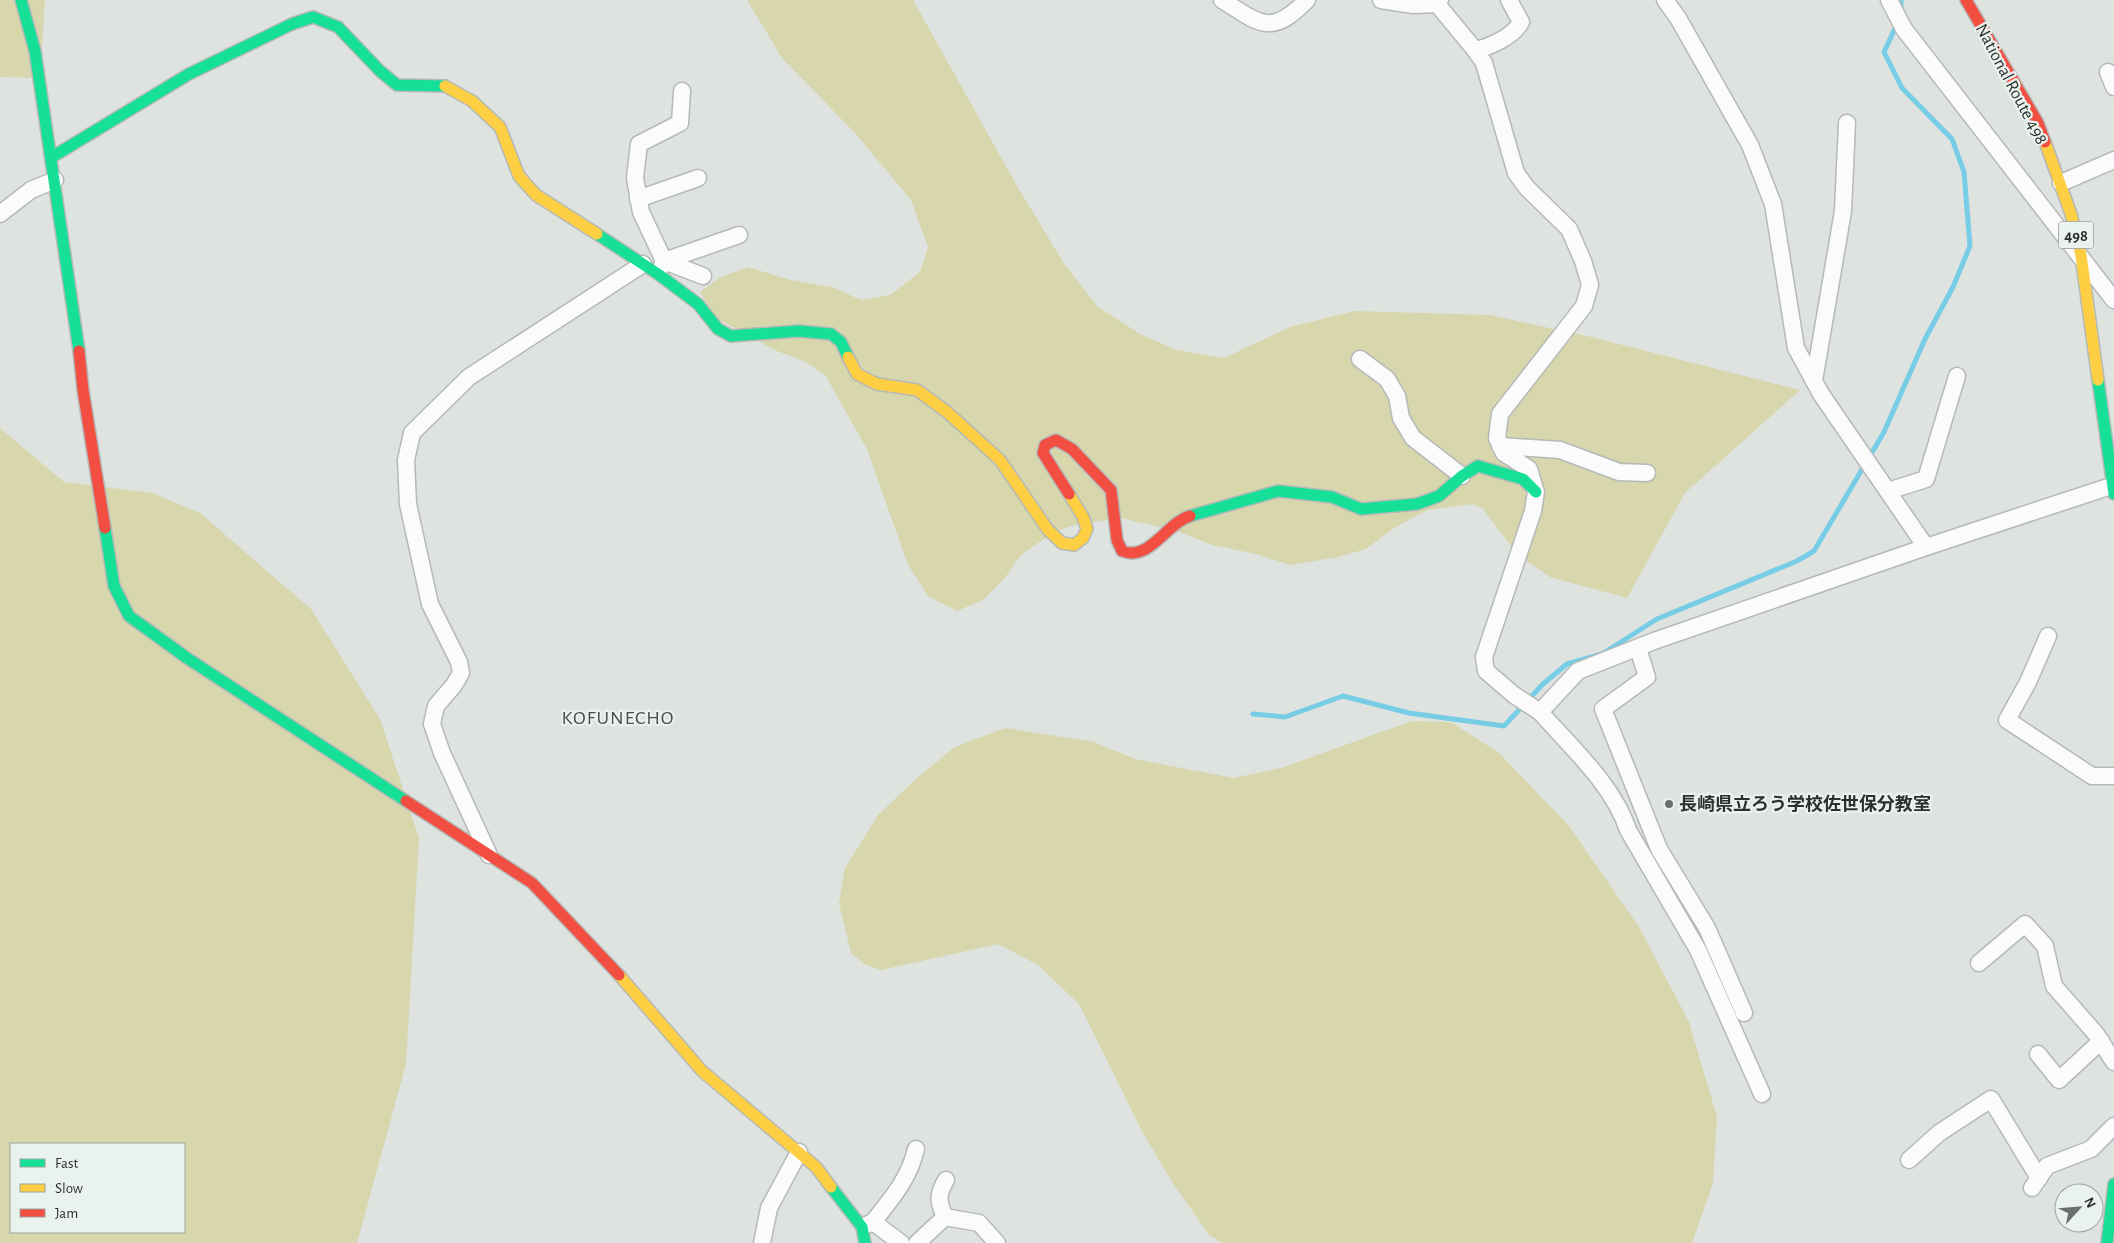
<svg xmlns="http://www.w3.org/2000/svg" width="2114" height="1243" font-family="'Alegreya Sans','Noto Sans JP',sans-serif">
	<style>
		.green { fill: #d7d6ac; fill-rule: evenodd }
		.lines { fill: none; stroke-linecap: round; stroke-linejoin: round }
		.stream { stroke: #77cce6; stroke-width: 5 }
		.street-casing { stroke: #b5b9b7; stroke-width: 19 }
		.fast-casing { stroke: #b5b9b7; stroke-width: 14 }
		.slow-casing { stroke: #b5b9b7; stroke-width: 14 }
		.jam-casing { stroke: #b5b9b7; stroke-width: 14 }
		.street { stroke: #fafbfa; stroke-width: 16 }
		.fast { stroke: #16e098; stroke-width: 11 }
		.slow { stroke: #ffcf43; stroke-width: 11 }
		.jam { stroke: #f24e42; stroke-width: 11 }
		.poi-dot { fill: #6a6e6c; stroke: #e9f2ed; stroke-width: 2 }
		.labels { text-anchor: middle; stroke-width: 4.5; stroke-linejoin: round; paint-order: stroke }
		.shield { fill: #e9f2ed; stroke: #656a67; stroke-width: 1 }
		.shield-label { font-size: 16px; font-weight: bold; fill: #2c2f2e }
		.street-label { font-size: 18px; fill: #2c2f2e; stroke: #e9f2ed }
		.poi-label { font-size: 18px; font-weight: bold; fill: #2c2f2e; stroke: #e9f2ed; text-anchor: start }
		.quarter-label { font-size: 20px; letter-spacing: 1px; fill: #49504c; stroke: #e9f2ed }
	</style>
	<rect width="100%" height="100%" fill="#dee3e0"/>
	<g class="green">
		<polygon points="0,0 45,0 41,62 36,78 0,77"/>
		<polygon points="747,0 913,0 1017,186 1065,265 1097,306 1140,334 1177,350 1224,358 1290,327 1354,311 1490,315 1591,337 1800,390 1685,493 1627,598 1550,577 1518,555 1483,509 1473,504 1427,510 1394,528 1366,549 1338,557 1290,565 1256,554 1212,545 1177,531 1121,518 1074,525 1051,534 1020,556 1004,579 983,600 957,611 929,597 908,565 867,449 825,375 804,361 777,351 714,317 700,292 721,277 748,267 790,280 832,287 861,300 890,295 920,272 928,247 911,200 855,133 782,58"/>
		<path d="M0,428L64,482L152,493L200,513L311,609L380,719L419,838L406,1064L357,1243H0ZM11,1144H184V1232H11Z"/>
		<polygon points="1412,721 1451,722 1499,753 1569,826 1639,927 1689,1022 1717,1117 1713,1183 1692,1243 1223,1243 1210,1236 1172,1182 1143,1133 1079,1004 1038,965 998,944 881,970 864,964 851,953 839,903 845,868 878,815 918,777 955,747 1005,728 1094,742 1135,759 1233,778 1281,768"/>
	</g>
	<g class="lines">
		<g class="stream">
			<polyline points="1901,0 1901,12"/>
			<polyline points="1253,714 1285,717 1343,696 1409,713 1504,726 1543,684 1567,664 1602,654 1657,619 1797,561 1814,551 1884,432 1925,339 1953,287 1970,246 1964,172 1952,139 1902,88 1884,52 1897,24"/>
		</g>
		<defs>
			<g id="street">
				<path d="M1222,0C1260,24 1271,37 1307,0"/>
				<polyline points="1381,0 1413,5 1437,4 1440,0"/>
				<polyline points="1665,0 1678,18 1750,145 1773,204 1796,348 1821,394 1926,547"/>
				<polyline points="1889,0 1904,29 2114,300"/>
				<path d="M1437,4L1475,50C1490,47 1514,36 1521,22L1509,0"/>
				<polyline points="1475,50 1484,63 1516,173 1527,188 1569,229 1583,261 1590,285 1584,306 1500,414 1497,438 1504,453 1529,469 1536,492 1533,511 1484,657 1486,671 1514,695 1540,712 1578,671 1654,641 1926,547 2114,485"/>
				<polyline points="2108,72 2114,87"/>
				<polyline points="682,91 680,123 639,144 635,178 641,212 664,261 739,235"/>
				<polyline points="2061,183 2114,160"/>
				<polyline points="638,199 698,178"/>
				<polyline points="0,214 31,190 55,180"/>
				<polyline points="662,266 664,261 703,276"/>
				<polyline points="1360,359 1387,379 1397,396 1401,418 1413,438 1462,476"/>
				<polyline points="1814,381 1843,211 1847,123"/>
				<polyline points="1500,446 1560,450 1619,472 1647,473"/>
				<polyline points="1888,491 1926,479 1957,376"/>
				<polyline points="2048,636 2028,682 2007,720 2092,776 2114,776"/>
				<polyline points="1638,648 1647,677 1603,709 1659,849 1707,928 1744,1013"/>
				<path d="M1540,712C1571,747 1614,786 1628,830L1698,950L1762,1094"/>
				<polyline points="489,855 442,753 432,724 436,706 454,685 461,673 459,662 430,604 408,504 406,460 412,433 469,377 643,264"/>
				<polyline points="1979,963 2025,924 2045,946 2054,986 2096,1034 2114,1062"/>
				<polyline points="2038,1054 2059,1080 2101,1041"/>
				<polyline points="1909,1160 1939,1133 1991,1099 2039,1178"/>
				<polyline points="2032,1188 2047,1166 2091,1149 2114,1126"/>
				<path d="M945,1217C938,1202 937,1195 946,1180"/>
				<path d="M873,1222C892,1198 909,1179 916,1149"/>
				<polyline points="864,1226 873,1222 901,1243"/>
				<polyline points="762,1243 769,1208 799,1152"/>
				<polyline points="917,1243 945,1217 979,1223 997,1243"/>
			</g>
			<g id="fast">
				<polyline points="21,0 35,51 79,351"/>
				<polyline points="52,157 189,74 292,24 313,17 338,27 380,71 397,85 445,86"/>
				<polyline points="597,234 658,274 698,304 718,329 731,336 799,331 831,334 841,342 848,357"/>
				<polyline points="2098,380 2114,494"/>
				<polyline points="1190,516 1278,491 1332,497 1361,509 1417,504 1439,496 1462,476 1478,466 1523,479 1536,492"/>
				<polyline points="105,528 114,586 129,616 187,658 406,801"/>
				<polyline points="831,1187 862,1227 865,1243"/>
				<polyline points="2107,1243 2114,1184"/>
			</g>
			<g id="slow">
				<polyline points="445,86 472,101 500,127 519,176 536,195 597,234"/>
				<polyline points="2045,142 2071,214 2081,255 2098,380"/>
				<polyline points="848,357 857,374 877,384 917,390 947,412 1000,460 1048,530 1062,543 1074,545 1083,538 1087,529 1083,517 1069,494"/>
				<polyline points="619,975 702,1071 816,1167 831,1187"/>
			</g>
			<g id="jam">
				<polyline points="1966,0 2038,123 2045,142"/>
				<polyline points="79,351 83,390 105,528"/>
				<path d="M1069,494L1043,453L1045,445L1056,440L1072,449L1111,490L1117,540L1122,551C1150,562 1166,523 1190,516"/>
				<polyline points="406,801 532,883 619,975"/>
			</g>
		</defs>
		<use href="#street" class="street-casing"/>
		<use href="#fast" class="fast-casing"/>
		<use href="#slow" class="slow-casing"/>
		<use href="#jam" class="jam-casing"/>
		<use href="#street" class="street"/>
		<use href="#fast" class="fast"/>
		<use href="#slow" class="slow"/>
		<use href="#jam" class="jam"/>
	</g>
	<circle class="poi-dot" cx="1669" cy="804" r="5"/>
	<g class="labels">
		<rect class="shield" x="2058.5" y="221.5" width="35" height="27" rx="4"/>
		<g class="shield-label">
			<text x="2076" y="241">498</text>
		</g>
		<g class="street-label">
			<text transform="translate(2012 84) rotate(62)" y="6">National Route 498</text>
		</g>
		<g class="poi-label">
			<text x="1679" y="810">長崎県立ろう学校佐世保分教室</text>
		</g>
		<g class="quarter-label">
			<text x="618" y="724">KOFUNECHO</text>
		</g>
	</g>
	<rect x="10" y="1143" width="175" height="90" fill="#e9f2ed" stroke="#9da4a1"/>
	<rect x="20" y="1159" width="25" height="8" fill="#16e098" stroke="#9da4a1"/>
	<text x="55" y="1168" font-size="15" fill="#2c2f2e">Fast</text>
	<rect x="20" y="1184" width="25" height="8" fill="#ffcf43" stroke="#9da4a1"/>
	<text x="55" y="1193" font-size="15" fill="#2c2f2e">Slow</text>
	<rect x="20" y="1209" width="25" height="8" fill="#f24e42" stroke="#9da4a1"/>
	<text x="55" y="1218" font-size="15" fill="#2c2f2e">Jam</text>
	<g transform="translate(2079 1208) rotate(64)"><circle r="24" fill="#e9f2ed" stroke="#9da4a1"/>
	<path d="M0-4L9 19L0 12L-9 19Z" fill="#6a6e6c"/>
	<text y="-8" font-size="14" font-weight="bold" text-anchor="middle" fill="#2c2f2e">N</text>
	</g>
</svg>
